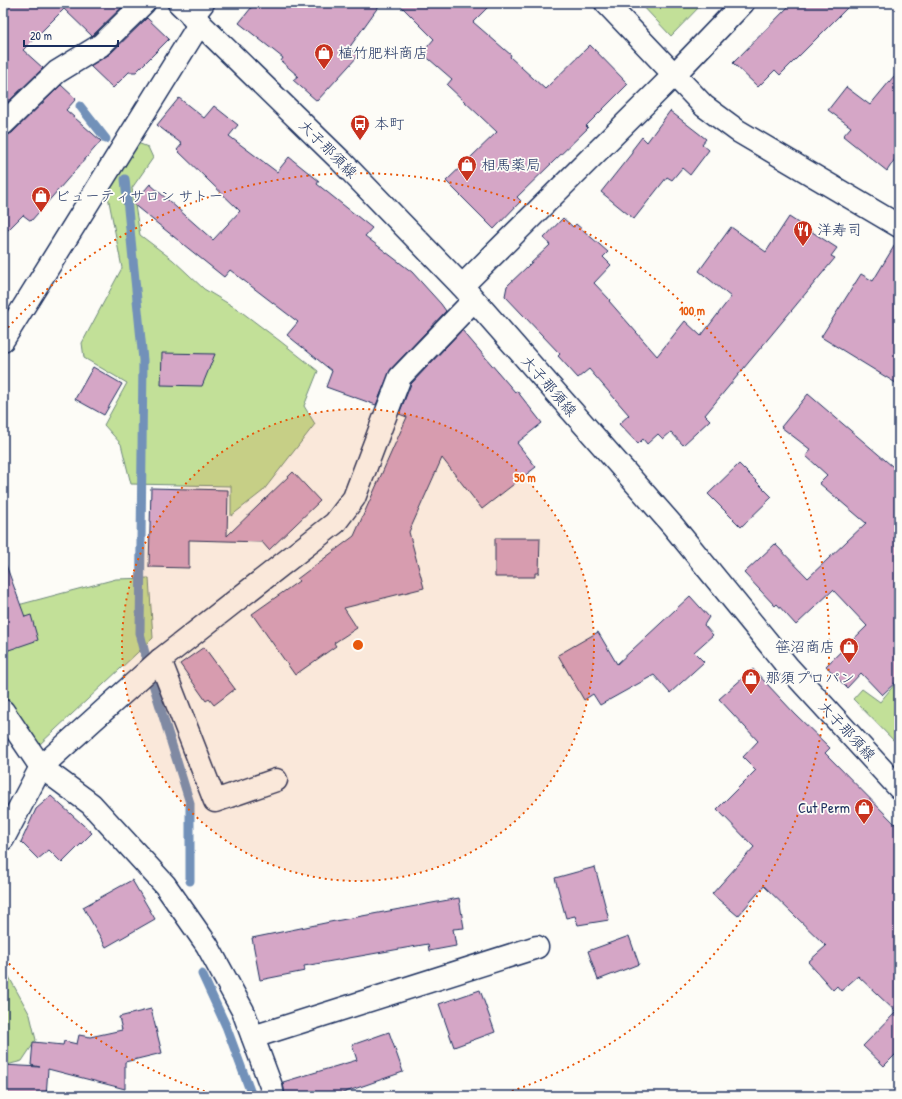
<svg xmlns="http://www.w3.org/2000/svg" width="902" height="1099" font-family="'Patrick Hand','Klee One',sans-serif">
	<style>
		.green { fill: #c2e098; stroke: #6e887b }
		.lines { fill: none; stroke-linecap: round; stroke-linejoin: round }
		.stream { stroke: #7291b9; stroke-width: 9 }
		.building { fill: #d5a6c6; stroke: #1b2f5e }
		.minor-casing { stroke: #1b2f5e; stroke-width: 25 }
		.major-casing { stroke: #1b2f5e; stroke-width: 25 }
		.minor { stroke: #fdfcf7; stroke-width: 22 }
		.major { stroke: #fdfcf7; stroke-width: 22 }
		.ring { fill: none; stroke: #e8590c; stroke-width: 2; stroke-dasharray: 2 4 }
		.labels { text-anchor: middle; stroke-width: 3.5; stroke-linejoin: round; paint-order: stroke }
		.poi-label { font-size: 15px; fill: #1b2f5e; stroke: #fdfcf7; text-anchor: start }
		.street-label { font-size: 15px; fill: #1b2f5e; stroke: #fdfcf7 }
		.centre { fill: #e8590c; stroke: #fdfcf7; stroke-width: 2 }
		.ring-label { font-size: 12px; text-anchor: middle; font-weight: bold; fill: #e8590c; stroke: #fdfcf7; stroke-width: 3.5; stroke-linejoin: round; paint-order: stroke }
	</style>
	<rect width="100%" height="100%" fill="#fdfcf7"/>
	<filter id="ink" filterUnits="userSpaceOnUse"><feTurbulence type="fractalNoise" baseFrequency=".025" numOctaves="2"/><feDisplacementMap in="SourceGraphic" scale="8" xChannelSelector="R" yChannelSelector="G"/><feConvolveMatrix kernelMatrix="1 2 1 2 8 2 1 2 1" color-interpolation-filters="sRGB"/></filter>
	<g filter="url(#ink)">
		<g class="green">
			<polygon points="640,3 703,3 671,36"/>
			<polygon points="135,142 148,147 153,158 132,188 140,235 173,260 204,289 239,310 280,341 318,371 304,406 315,424 263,491 231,516 231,486 131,484 121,444 104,425 127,383 84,358 82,343 122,268 106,186"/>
			<polygon points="149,578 153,638 39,745 3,694 3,609 116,579"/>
			<polygon points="899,679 899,746 853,699 862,689 880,702"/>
			<polygon points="3,966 30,1015 36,1040 22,1061 3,1066"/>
		</g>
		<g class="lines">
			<g class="stream">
				<polyline points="80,106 106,139"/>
				<polyline points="125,179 143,360 140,633 152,681 190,803 190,881"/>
				<polyline points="202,974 226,1026 252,1096"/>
			</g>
		</g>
		<g class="building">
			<polygon points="3,3 126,3 92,36 64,9 23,50 43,68 3,107"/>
			<polygon points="255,3 381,3 349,48 358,56 317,101 293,80 298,76 281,61 283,58 239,23"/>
			<polygon points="398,3 492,3 473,22 511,55 510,57 545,89 590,45 628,84 586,126 588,128 517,197 521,201 494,229 446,181 497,132 447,85 452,79 422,53 434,39"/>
			<polygon points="792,3 852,3 780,75 775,70 758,87 733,63"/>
			<polygon points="147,18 169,39 136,72 129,72 113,88 90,66 110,54"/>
			<polygon points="899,70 899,153 887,171 843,136 851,127 828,110 846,87 870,105"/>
			<polygon points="61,85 76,99 66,110 101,141 31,221 23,215 3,235 3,136 6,136 12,133"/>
			<polygon points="179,98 204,118 214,106 238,125 229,136 277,172 289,157 319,181 317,184 372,228 365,236 412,272 441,304 446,311 391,369 376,405 326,387 332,371 287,335 298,322 230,270 224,277 133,204 150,184 213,240 240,211 177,150 182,144 157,125"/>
			<polygon points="670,111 706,139 702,144 709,150 690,175 682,168 672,180 667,177 634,219 601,192 632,153 632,150 642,137 647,142"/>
			<polygon points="789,217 837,248 831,256 835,258 705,415 710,420 683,445 671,432 663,439 658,434 647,444 643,439 638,444 619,424 629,415 589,369 578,378 558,356 560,354 505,296 507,286 550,245 544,238 563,218 573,227 576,224 608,252 603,257 611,265 594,283 610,300 609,301 657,356 685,321 701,336 731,297 699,271 731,227 766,252"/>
			<polygon points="899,238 899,385 821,337 861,274 873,281"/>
			<polygon points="462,330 515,392 517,391 542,423 517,443 536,467 482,509 442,458 409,532 424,588 344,608 357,628 334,643 336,646 295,675 252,614 299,581 297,579 354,536 407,417 399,414 411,384"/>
			<polygon points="162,353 215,354 202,386 161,385"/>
			<polygon points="93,367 122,384 104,415 75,399"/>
			<polygon points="808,394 899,472 899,679 882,695 861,673 847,688 826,666 867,626 833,590 796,625 777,604 775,606 744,573 775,544 808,578 866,523 819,483 827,475 806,456 811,450 781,427"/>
			<polygon points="739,464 772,497 741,527 708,494"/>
			<polygon points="293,472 320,501 269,550 262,542 189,540 189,568 149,567 151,488 228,490 227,536"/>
			<polygon points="495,538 540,538 539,573 535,573 535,577 495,577"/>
			<polygon points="6,565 25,617 31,615 38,640 3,652 3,566"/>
			<polygon points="690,596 709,617 704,625 713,635 694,652 704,662 670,693 654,675 600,705 593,694 584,700 558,655 598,632 617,664"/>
			<polygon points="204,647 235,689 214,705 209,699 206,701 180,664"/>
			<polygon points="753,669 795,714 830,748 825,753 899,828 899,1051 884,1066 863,1046 896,1012 858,976 841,991 837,986 833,990 808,962 826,946 764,886 738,916 712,894 754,847 717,809 756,770 743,757 758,741 719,699"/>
			<polygon points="51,796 92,833 62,863 49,850 38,859 21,842 36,809"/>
			<polygon points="595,867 609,920 578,925 575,916 566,918 555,878"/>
			<polygon points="132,880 155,919 106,947 83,907"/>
			<polygon points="459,898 464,928 453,929 456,946 429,951 428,944 304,966 305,971 260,980 252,938 330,922"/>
			<polygon points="629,936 639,964 598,980 588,951"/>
			<polygon points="480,990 495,1032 454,1047 439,1004"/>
			<polygon points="151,1009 162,1053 125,1062 125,1089 48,1069 46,1096 3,1096 3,1065 40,1067 31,1065 33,1042 63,1045 64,1041 77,1044 79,1035 90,1037 122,1030 119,1017"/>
			<polygon points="389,1032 403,1072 334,1096 285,1096 283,1082 357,1060 352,1045"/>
		</g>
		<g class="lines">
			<defs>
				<g id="minor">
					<polyline points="606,3 704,106 738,131 899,226"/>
					<polyline points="192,17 203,3"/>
					<polyline points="3,124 57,72 101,45 144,3"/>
					<polyline points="462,286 674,75 743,3"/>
					<polyline points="3,340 200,23"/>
					<polyline points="160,660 215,801 276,780"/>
					<polyline points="3,711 41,767 91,804 165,885 207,945 243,1011 271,1086 273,1096"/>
					<polyline points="3,839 41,767 160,660 335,523 354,498 400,377 474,300"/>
					<polyline points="253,1037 537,947"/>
				</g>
				<polyline id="major" points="179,3 341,161 462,286 673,526 788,667 899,788"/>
			</defs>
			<use href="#minor" class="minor-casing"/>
			<use href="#major" class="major-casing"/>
			<use href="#minor" class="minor"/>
			<use href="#major" class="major"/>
		</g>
	</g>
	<circle cx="358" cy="645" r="236" fill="#e8590c" fill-opacity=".12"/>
	<g class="ring">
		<circle cx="358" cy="645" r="236"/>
		<path d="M216 1095A472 472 0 0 1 4 958M4 332A472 472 0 1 1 500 1095"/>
	</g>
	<defs>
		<symbol id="shop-pin" viewBox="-11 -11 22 30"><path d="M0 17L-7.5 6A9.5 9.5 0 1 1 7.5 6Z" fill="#c8321e" stroke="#fdfcf7"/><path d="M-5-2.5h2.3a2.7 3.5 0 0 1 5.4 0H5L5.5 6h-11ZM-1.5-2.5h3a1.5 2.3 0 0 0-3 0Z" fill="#fff"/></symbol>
		<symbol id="bus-pin" viewBox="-11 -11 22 30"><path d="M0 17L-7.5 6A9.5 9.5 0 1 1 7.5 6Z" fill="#c8321e" stroke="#fdfcf7"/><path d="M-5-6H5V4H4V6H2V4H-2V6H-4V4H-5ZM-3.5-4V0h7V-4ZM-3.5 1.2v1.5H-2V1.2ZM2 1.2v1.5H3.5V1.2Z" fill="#fff"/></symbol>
		<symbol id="restaurant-pin" viewBox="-11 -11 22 30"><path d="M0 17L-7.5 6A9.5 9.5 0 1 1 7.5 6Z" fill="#c8321e" stroke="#fdfcf7"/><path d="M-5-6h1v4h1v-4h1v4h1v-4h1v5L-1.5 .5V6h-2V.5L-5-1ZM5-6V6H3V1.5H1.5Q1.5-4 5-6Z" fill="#fff"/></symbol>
	</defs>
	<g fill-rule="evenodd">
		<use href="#shop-pin" x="313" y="42" width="22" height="30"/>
		<use href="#bus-pin" x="349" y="113" width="22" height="30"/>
		<use href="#shop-pin" x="456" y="154" width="22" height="30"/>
		<use href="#shop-pin" x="30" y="185" width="22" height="30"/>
		<use href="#restaurant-pin" x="792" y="219" width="22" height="30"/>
		<use href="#shop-pin" x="838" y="636" width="22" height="30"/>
		<use href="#shop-pin" x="740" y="667" width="22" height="30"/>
		<use href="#shop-pin" x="853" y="797" width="22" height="30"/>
	</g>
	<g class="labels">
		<g class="poi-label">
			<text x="338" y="58">植竹肥料商店</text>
			<text x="374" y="129">本町</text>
			<text x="481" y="170">相馬薬局</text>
			<text x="55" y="201">ビューティサロン サトー</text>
			<text x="817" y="235">洋寿司</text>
			<text x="835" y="652" text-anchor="end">笹沼商店</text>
			<text x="765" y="683">那須プロパン</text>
			<text x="850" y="813" text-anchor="end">Cut Perm</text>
		</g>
		<g class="street-label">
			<text transform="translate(328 149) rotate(45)" y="5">大子那須線</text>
			<text transform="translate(549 386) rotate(49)" y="5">大子那須線</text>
			<text transform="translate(847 731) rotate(47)" y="5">大子那須線</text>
		</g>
	</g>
	<circle cx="358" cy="645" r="6" class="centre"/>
	<g class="ring-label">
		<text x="692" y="315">100 m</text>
		<text x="525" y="482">50 m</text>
	</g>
	<rect width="902" height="1099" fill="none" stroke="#fdfcf7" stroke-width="16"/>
	<rect x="8" y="8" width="886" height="1083" fill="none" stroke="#1b2f5e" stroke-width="1.5" filter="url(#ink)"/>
	<path d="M24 40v6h94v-6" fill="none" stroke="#1b2f5e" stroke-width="2"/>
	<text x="30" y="40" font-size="12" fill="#1b2f5e" stroke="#fdfcf7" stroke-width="3" paint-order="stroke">20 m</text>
</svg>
